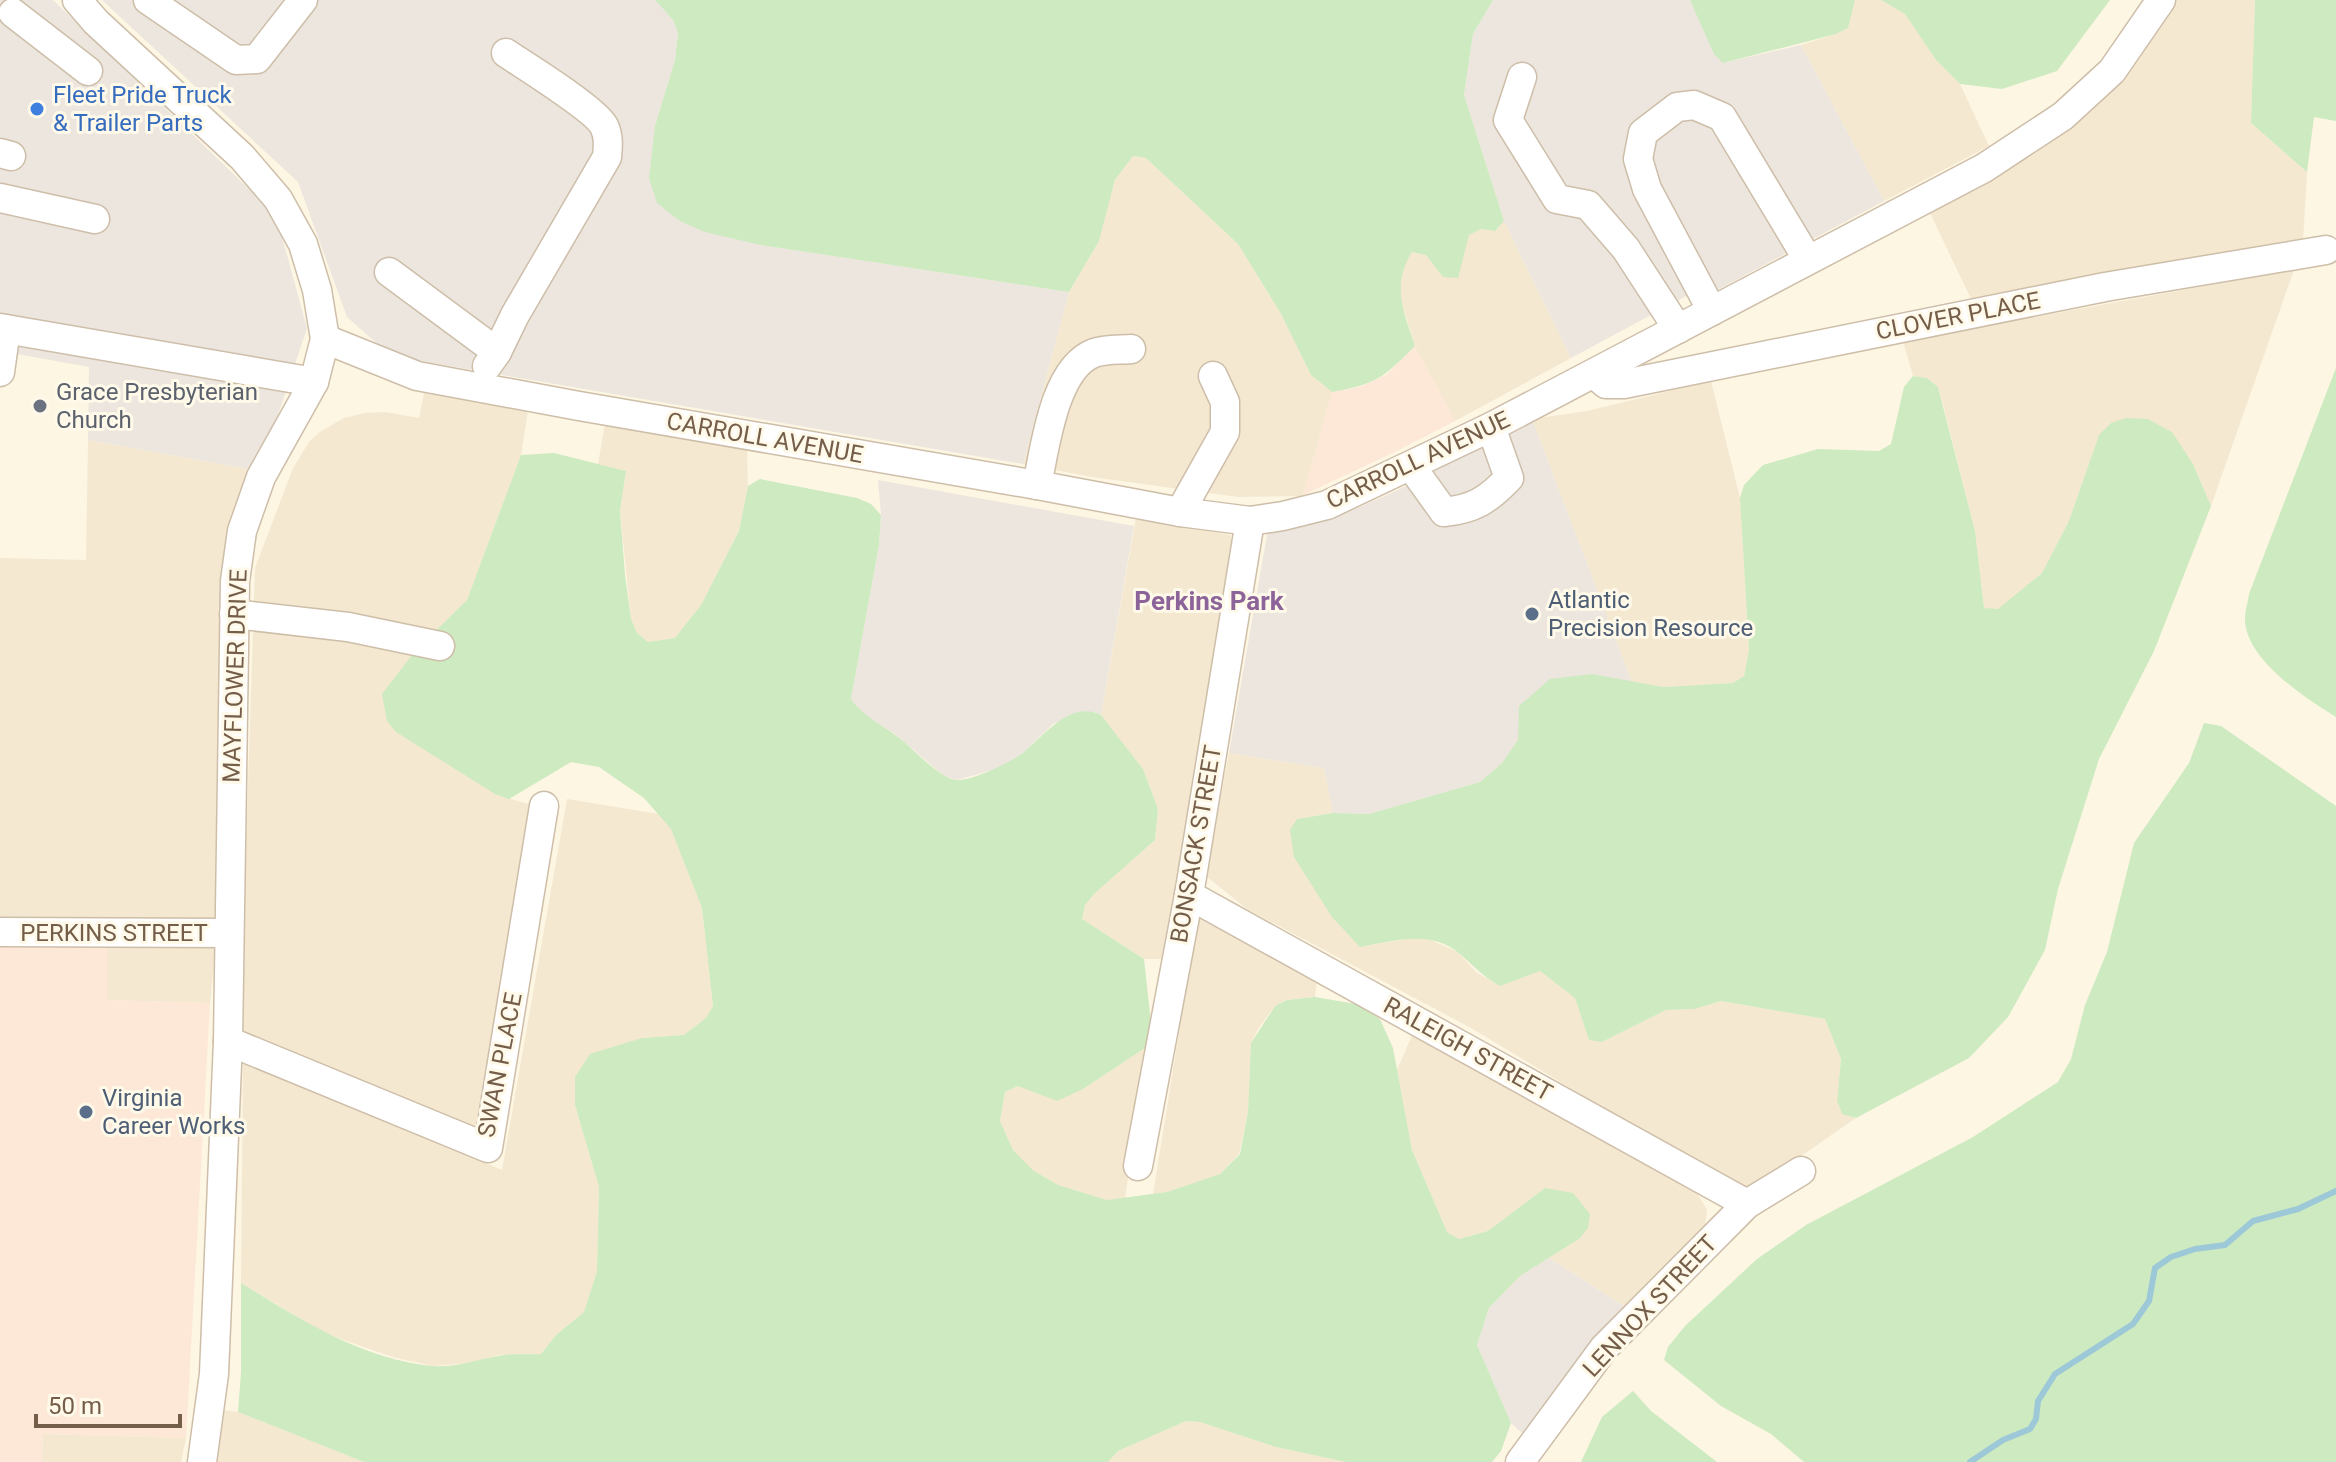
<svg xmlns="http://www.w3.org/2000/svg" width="2336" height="1462" font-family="Roboto,sans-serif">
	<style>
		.residential { fill: #f4e8d1 }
		.commercial { fill: #fde7d6 }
		.industrial { fill: #ece6de }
		.green { fill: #cdeac1 }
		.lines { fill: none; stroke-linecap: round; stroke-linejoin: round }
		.stream { stroke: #9dc8d8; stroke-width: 6 }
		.minor-casing { stroke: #cebea9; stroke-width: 31 }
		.minor { stroke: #fff; stroke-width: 28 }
		.shop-dot { fill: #3f7fe0; stroke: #fff9e9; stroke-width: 3 }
		.worship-dot { fill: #6b7280; stroke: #fff9e9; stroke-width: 3 }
		.service-dot { fill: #5c6f8a; stroke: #fff9e9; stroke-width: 3 }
		.labels { text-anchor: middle; stroke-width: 6; stroke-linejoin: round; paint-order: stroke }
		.shop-label { font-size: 24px; fill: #366cbe; stroke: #fff9e9; text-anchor: start }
		.street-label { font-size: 24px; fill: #755e49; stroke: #fff9e9 }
		.worship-label { font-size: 24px; fill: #5b616d; stroke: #fff9e9; text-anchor: start }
		.service-label { font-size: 24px; fill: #4e5e75; stroke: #fff9e9; text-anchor: start }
		.neighbourhood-label { font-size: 26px; font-weight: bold; fill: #8d6499; stroke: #fff9e9 }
	</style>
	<rect width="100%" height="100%" fill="#fdf6e3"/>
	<g class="residential">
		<polygon points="1855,0 1881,0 1905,14 1936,60 1960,84 1989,146 1884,201 1801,45 1836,34 1848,28"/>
		<polygon points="2174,0 2255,0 2251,123 2307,172 2303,242 1972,301 1930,213 2033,155 2091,112 2140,58"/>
		<polygon points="1133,156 1146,158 1238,244 1281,314 1311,375 1332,392 1305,489 1301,496 1238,497 1092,477 1023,464 1069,292 1099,241 1115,180"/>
		<polygon points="1504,221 1571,358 1455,421 1415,346 1399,294 1404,265 1412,252 1426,255 1443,277 1469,235 1481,229 1495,231"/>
		<polygon points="2294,270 2211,506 2193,464 2111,423 2099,436 2069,521 2042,573 1998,610 1984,608 1975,531 1942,400 1938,387 1927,378 1913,376 1903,341"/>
		<polygon points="1711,381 1740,498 1749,650 1744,676 1733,683 1663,687 1632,682 1532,419 1587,411"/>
		<polygon points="424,393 528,410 521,455 467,600 416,650 495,794 538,807 484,1133 240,1033 255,568 293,468 309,442 320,432 344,418 365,413 385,412 419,418"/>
		<polygon points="605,424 747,448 748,486 739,531 701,605 675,638 648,642 637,633 631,619 620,511 626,471 598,464"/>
		<polygon points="88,440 254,470 219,925 0,917 0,558 86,560"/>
		<polygon points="1136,518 1230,535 1236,550 1166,959 1144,959 1082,919 1085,905 1094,894 1155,840 1158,809 1143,769 1101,715"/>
		<polygon points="1229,753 1324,768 1333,813 1297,819 1360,947 1417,937 1431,940 1458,952 1476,972 1500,986 1540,971 1575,998 1589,1039 1602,1042 1666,1010 1694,1009 1721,1001 1825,1019 1841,1059 1837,1101 1842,1114 1856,1118 1746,1194 1471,1028 1247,909 1206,876"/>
		<polygon points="567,799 659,814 671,828 702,908 713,1006 707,1018 684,1035 642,1038 575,1105 599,1187 597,1271 584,1312 556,1335 541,1354 499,1355 473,1363 433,1366 392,1357 324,1333 241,1283 243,1062 502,1170"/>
		<polygon points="1198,915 1317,979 1315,997 1286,1000 1274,1007 1258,1029 1251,1043 1248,1112 1239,1154 1220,1174 1167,1192 1153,1194"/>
		<polygon points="216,945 210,1003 106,1000 107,946"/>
		<polygon points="1414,1031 1695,1190 1707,1210 1705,1227 1624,1306 1549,1258 1579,1239 1545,1188 1488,1231 1459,1239 1447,1232 1412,1150 1397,1070"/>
		<polygon points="1148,1046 1125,1198 1107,1200 1058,1185 1034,1171 1013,1150 1000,1121 1005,1092 1018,1086 1083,1089"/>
		<polygon points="223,1410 238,1412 364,1462 212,1462"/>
		<polygon points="1186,1421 1200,1422 1276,1447 1346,1462 1108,1462 1118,1451"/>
		<polygon points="43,1434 186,1438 181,1462 42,1462"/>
	</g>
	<g class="commercial">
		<polygon points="1415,346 1455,421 1397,451 1301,496 1305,489 1332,392 1360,387 1386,375"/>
		<polygon points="0,944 107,946 107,1000 210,1003 186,1438 43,1434 42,1462 0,1462"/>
	</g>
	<g class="industrial">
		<polygon points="0,0 53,0 276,215 307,328 275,424 254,470 88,440 89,367 0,351"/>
		<polygon points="102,0 655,0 673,20 678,33 675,60 655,126 761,245 1069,292 1023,464 391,356 347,317 298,182"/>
		<polygon points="1493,0 1690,0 1723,63 1801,45 1884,201 1710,294 1705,286 1571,358 1504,221 1464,95 1473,34"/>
		<polygon points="1532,419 1632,682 1592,674 1519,706 1519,740 1502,763 1480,782 1369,814 1333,813 1324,768 1229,753 1268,529 1327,518 1355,509 1396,491"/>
		<polygon points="878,480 1134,526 1101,715 1094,712 1054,723 1023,753 999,768 957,780 944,776 895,734 859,711 851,699 879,545 881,515"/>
		<polygon points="1549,1258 1624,1306 1586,1348 1523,1434 1511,1423 1477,1345 1489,1308 1520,1276"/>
	</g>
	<g class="green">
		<path d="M655,0H1493L1473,34L1464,95L1504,221L1495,231L1481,229L1469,235L1458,278L1443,277L1426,255L1412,252C1391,286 1404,312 1415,346C1383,378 1377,384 1332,392L1311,375L1281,314L1238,244L1146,158L1133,156L1115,180L1099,241L1069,292L761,245L705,232L680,221L657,203L649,178L655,126L675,60L678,33L673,20Z"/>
		<polygon points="1690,0 1855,0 1848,28 1836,34 1723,63 1714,54"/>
		<polygon points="1881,0 2110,0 2057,71 2002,89 1960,84 1936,60 1905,14"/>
		<polygon points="2255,0 2336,0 2336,121 2314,117 2307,172 2251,123"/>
		<path d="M2336,368V717C2305,698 2245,659 2245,619C2245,611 2248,602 2249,594Z"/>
		<path d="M1913,376L1927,378L1938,387L1975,531L1984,608L1998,609L2042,573L2069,521L2099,435L2111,423L2126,418L2148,419L2172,432L2193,464L2211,506L2154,651L2099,759L2058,889L2045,950L2008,1017L1969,1058L1856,1118L1842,1114L1837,1101L1841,1059L1825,1019L1721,1001L1694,1009L1666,1010L1602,1042L1589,1040L1575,998L1540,971L1500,986C1481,975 1475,967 1460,954C1431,929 1394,941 1360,947L1332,917L1294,857L1290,830L1297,819L1333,813L1369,814L1480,782L1502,763L1518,740L1519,706L1550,679L1592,674L1663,687L1733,683L1744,676L1749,650L1740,498L1744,485L1763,465L1818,449L1879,451L1891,444L1904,387Z"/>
		<path d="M554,453L626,471L620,511L625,575L631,619L637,633L648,642L675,638L701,605L739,531L748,486L760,479L857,498L871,504L881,515L879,545L851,699C864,718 886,726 903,741C915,751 942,780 957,780C972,781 1012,762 1024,752C1045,735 1070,700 1101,715L1143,769L1158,809L1155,840L1094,894L1085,905L1082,919L1144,959L1152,1032L1148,1046L1083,1089L1057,1101L1018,1086L1005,1092L1000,1121L1013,1150L1034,1171L1058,1185L1107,1200L1167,1192L1220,1174L1240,1154L1248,1112L1251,1043L1275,1006L1287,1000L1315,997L1356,1004L1380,1019L1393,1048L1412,1150L1447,1232L1459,1239L1488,1231L1545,1188L1573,1193L1590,1214L1588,1228L1579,1239L1520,1276L1489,1308L1477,1345L1511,1423L1501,1451L1492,1462H1346L1276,1447L1200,1422L1186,1421L1118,1451L1108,1462H364L238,1412L241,1372V1283C300,1319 361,1359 432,1366C455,1368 476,1360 498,1356C512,1353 527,1355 541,1354L556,1335L584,1312L597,1271L599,1187L575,1105V1077L590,1054L642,1038L684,1035L706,1018L713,1006L702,908L671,829L644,798L599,767L571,762L509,799L495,794L396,732L387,721L382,694L416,650L467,600L521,455Z"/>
		<polygon points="2204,723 2221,726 2336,806 2336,1462 1804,1462 1771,1434 1721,1406 1664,1360 1668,1347 1685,1326 1757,1259 1806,1225 1973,1137 2058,1082 2071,1059 2085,1005 2107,952 2134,843 2189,763"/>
		<polygon points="1633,1391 1651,1411 1717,1462 1581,1462 1602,1417"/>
	</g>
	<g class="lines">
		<polyline class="stream" points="1970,1462 2003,1440 2030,1429 2036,1419 2038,1401 2055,1374 2133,1324 2149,1301 2155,1268 2171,1257 2195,1249 2225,1245 2253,1221 2298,1209 2336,1191"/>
		<defs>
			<g id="minor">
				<polyline points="77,0 96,22 242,157 278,199 303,244 317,290 325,339 314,382 261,477 242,531 235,581 228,1041 214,1374 202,1462"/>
				<polyline points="148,0 236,60 257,59 303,0"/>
				<polyline points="13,13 88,71"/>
				<polyline points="1522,77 1508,120 1557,199 1588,205 1626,249 1678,329"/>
				<polyline points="0,153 11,156"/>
				<polyline points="0,198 95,219"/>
				<polyline points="389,272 497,352 487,366"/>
				<polyline points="1712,311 1647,189 1638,159 1643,133 1677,107 1694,105 1722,117 1808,260"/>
				<polyline points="0,328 314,382"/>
				<polyline points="325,339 417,376 579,406 1037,485 1180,512 1250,521 1283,516 1327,505 1491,427 1984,168 2063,116 2112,71 2161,0"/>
				<path d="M497,352L515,315L607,157C608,146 609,136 604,126C595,109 525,66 506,53"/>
				<polyline points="0,372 6,329"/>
				<polyline points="1594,374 1606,384 1624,384 2105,287 2326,250"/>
				<path d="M1411,466L1444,512C1474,509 1488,500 1509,478L1491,427"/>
				<path d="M1037,485C1045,448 1054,368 1094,353C1105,349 1120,350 1131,349"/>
				<polyline points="1180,512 1225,432 1225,402 1213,376"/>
				<polyline points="234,614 348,627 440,646"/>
				<polyline points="1189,895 1747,1204"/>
				<polyline points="0,932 228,933"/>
				<polyline points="228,1041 488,1148 544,806"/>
				<polyline points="1138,1166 1189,895 1250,521"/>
				<polyline points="1520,1462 1604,1348 1747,1204 1801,1171"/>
			</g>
		</defs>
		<use href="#minor" class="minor-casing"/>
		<use href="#minor" class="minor"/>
	</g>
	<circle class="shop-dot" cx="37" cy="109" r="8"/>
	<circle class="worship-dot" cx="40" cy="406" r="8"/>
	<g class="service-dot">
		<circle cx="1532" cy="614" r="8"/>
		<circle cx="86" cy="1112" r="8"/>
	</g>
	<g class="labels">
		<g class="shop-label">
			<text x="53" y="103">Fleet Pride Truck<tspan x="53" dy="28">&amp; Trailer Parts</tspan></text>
		</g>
		<g class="street-label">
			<text transform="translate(1958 316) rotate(-11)" y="8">CLOVER PLACE</text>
			<text transform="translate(765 438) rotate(10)" y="8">CARROLL AVENUE</text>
			<text transform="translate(1418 460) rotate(-25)" y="8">CARROLL AVENUE</text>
			<text transform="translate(235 676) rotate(-88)" y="8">MAYFLOWER DRIVE</text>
			<text transform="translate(1196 844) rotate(-80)" y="8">BONSACK STREET</text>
			<text x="114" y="941">PERKINS STREET</text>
			<text transform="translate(1468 1049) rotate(29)" y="8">RALEIGH STREET</text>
			<text transform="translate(500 1065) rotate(-79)" y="8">SWAN PLACE</text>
			<text transform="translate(1650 1306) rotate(-47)" y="8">LENNOX STREET</text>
		</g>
		<g class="worship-label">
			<text x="56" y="400">Grace Presbyterian<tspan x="56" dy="28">Church</tspan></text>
		</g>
		<g class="service-label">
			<text x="1548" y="608">Atlantic<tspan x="1548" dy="28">Precision Resource</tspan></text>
			<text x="102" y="1106">Virginia<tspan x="102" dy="28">Career Works</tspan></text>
		</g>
		<g class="neighbourhood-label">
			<text x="1209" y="610">Perkins Park</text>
		</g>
	</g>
	<path d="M36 1414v12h144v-12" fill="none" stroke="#755e49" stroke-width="4"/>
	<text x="48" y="1414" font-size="24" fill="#755e49" stroke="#fff9e9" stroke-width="6" paint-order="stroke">50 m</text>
</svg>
